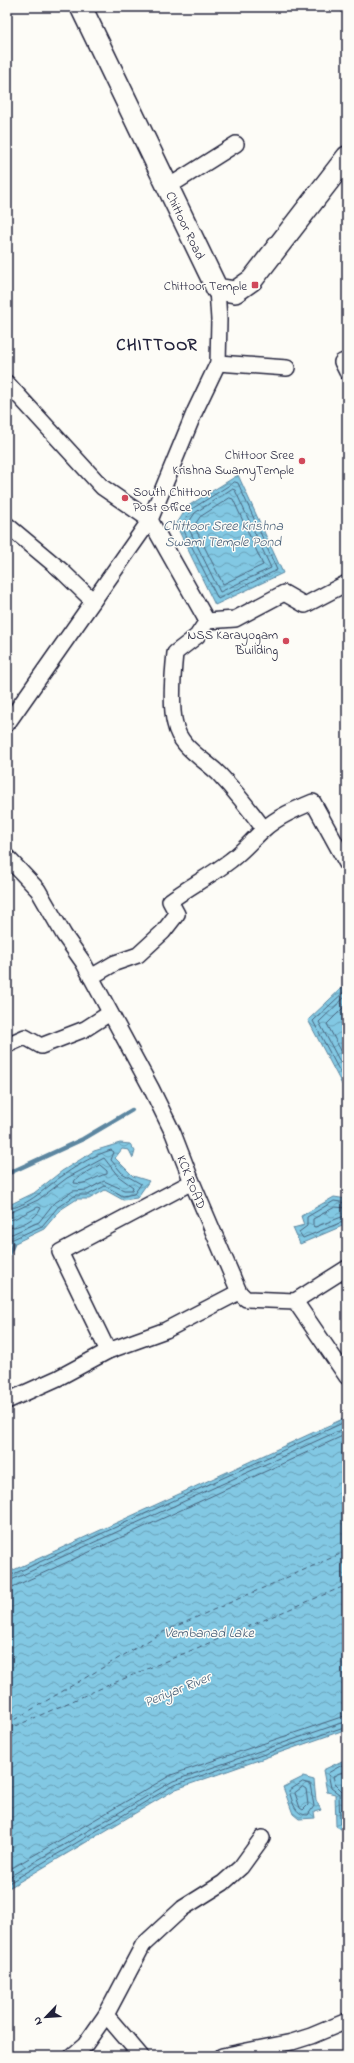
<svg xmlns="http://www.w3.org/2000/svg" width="354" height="2063" font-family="'Indie Flower',sans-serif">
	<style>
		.water { fill: url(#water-waves); stroke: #5c86a0 }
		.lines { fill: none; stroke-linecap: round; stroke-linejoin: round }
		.shore { stroke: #48647e; stroke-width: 1 }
		.stream { stroke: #5c86a0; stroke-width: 4.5 }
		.ferry { stroke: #445c76; stroke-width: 1; stroke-dasharray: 5 4; stroke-linecap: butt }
		.street-casing { stroke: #22223b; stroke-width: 18 }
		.secondary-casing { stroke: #22223b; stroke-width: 24 }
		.street { stroke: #fdfcf7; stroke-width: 15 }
		.secondary { stroke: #fdfcf7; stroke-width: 21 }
		.poi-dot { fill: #d1495b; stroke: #fdfcf7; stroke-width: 1.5 }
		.labels { text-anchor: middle; stroke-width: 3; stroke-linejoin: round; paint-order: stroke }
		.street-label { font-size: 13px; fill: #22223b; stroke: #fdfcf7 }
		.poi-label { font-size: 13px; fill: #22223b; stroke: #fdfcf7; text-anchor: end }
		.water-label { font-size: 14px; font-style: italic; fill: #445c76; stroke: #fdfcf7 }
		.district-label { font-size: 17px; font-weight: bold; letter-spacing: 1px; fill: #22223b; stroke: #fdfcf7 }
	</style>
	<defs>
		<pattern id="water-waves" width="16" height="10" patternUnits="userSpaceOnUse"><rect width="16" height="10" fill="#82c8e3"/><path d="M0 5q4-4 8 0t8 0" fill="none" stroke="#6aa2b9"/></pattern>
	</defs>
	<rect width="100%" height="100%" fill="#fdfcf7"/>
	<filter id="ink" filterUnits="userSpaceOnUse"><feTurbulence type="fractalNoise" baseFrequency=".025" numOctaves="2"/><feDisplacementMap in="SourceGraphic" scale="8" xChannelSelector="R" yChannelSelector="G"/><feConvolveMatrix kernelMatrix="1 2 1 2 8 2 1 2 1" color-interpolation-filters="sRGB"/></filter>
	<g filter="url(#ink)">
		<g class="water">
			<polygon points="238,475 283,573 215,605 176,525 188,506"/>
			<polygon points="347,983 347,1094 308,1020"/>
			<polygon points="120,1143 130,1144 135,1151 133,1158 129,1150 122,1149 115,1158 133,1176 149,1181 137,1198 123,1200 105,1190 89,1199 77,1199 60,1210 44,1229 13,1244 7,1242 7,1206 34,1193 62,1171 94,1151"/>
			<polygon points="334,1197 347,1199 347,1224 300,1244 293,1228 304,1225 301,1216"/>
			<polygon points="347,1417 347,1729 176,1789 7,1889 7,1573"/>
			<polygon points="342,1761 347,1761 346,1832 336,1826 335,1794 327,1792 323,1770"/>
			<polygon points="303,1777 314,1780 316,1800 321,1810 314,1812 315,1818 299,1819 293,1814 283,1787"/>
		</g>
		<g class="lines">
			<g class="shore">
				<polygon points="235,482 238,483 277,570 218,599 181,525 192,509"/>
				<polygon points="232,489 235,490 271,568 220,592 187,525 195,513"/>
				<polygon points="230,498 233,499 263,565 223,584 194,526 200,517"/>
				<polyline points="347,989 313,1021 347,1085"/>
				<polyline points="347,995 319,1022 347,1075"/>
				<polyline points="347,1004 327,1024 347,1062"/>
				<path d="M100,1165L107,1171V1174C95,1176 87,1186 74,1183L75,1180Z"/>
				<polyline points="347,1203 334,1201 307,1217 307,1226 299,1232 303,1238 347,1220"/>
				<polyline points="347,1208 335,1207 313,1219 313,1226 315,1227 347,1215"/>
				<path d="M7,1209C28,1207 48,1185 65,1174C79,1164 95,1155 111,1150L114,1152L111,1160L122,1173L141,1184L134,1194L123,1196L105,1186L88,1195H76L58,1207L42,1226L13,1239H7"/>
				<polyline points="7,1214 38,1200 67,1178 104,1158 118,1176 133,1187 132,1190 124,1190 104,1181 87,1190 73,1191 53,1204 39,1222 12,1234 7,1234"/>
				<path d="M7,1220L14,1219L38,1207L41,1208C37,1219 18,1228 7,1228"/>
				<polyline points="7,1577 347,1421"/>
				<polyline points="7,1582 347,1427"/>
				<polyline points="7,1588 15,1586 347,1434"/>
				<polyline points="347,1765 342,1765 328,1773 331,1788 339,1794 340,1823 347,1828"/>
				<polyline points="347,1770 333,1776 335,1784 343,1792 345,1820 347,1822"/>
				<path d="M303,1782L310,1784L314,1806L308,1815C294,1815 293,1802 289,1791Z"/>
				<polygon points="303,1787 306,1789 308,1805 303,1810 300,1808 295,1793"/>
				<polyline points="7,1871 171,1775 347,1715"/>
				<polyline points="7,1878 173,1781 347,1721"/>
				<polyline points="7,1884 174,1785 347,1726"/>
			</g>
			<g class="stream">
				<polyline points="7,1174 83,1139 132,1110"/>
				<polyline points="7,1258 13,1244"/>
			</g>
			<g class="ferry">
				<polyline points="7,1724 163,1632 347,1551"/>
				<polyline points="7,1730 97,1690 347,1585"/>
			</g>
			<defs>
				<g id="street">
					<polyline points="168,187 236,144"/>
					<polyline points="347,360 342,362 347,372"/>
					<polyline points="218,363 287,368"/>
					<polyline points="7,383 102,487 150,520 207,621 235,619 284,593 305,605 347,583"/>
					<polyline points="7,525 62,571 93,601"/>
					<path d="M207,621L197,636L175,653C173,673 170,704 175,724C180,748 203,758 219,774C235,791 250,810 264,829"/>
					<polyline points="7,724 150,520 195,411 218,363 219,320 217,289"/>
					<path id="s1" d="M7,857L38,890L64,935L83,962L151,1088L173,1133L192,1182L239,1292L166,1330L108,1351L58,1378L7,1401"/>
					<path d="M91,977L115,963L138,955L163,932L177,914L170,901C190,886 212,875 231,860C243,851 252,840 263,830C277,817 296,809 313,802L347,864"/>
					<polyline points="7,1045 25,1037 41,1046 85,1029 110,1013"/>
					<polyline points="239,1292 246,1299 295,1301 347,1377"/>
					<polyline points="295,1301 347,1268"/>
					<polyline points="108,1351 60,1252 192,1182"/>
					<polyline points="106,2015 141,2056"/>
					<polyline points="72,2056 85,2045 106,2015 143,1945 183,1908 223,1883 241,1867 262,1838"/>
					<polyline points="222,2056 292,2042 311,2036 347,2021"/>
				</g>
				<g id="secondary">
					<path id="s2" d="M81,7L217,289L235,292L252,280L347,157"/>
				</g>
			</defs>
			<use href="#street" class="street-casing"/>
			<use href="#secondary" class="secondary-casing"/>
			<use href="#street" class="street"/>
			<use href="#secondary" class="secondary"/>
		</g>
	</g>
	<g class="poi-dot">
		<rect x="251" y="281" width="8" height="8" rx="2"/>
		<circle cx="302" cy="461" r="4"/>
		<circle cx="125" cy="498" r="4"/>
		<circle cx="286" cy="641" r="4"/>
	</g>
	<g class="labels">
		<g class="street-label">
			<text dy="5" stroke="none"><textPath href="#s2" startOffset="242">Chittoor Road</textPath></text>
			<text dy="5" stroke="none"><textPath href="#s1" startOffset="376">KCK ROAD</textPath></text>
		</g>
		<g class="poi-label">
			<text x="247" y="290">Chittoor Temple</text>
			<text x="294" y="459">Chittoor Sree<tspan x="294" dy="15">Krishna SwamyTemple</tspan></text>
			<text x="133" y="496" text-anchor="start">South Chittoor<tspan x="133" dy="15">Post Office</tspan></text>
			<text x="278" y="639">NSS Karayogam<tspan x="278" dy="15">Building</tspan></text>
		</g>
		<g class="water-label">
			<text x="223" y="530">Chittoor Sree Krishna<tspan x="223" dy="16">Swami Temple Pond</tspan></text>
			<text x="209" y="1637">Vembanad Lake</text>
			<text transform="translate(177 1689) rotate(-22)" y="5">Periyar River</text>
		</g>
		<g class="district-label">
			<text x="157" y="350">CHITTOOR</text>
		</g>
	</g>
	<rect width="354" height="2063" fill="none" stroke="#fdfcf7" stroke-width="24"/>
	<rect x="12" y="12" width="330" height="2039" fill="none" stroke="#22223b" stroke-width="1.5" filter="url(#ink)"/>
	<g transform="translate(46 2017) rotate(245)" stroke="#fdfcf7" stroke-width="3" paint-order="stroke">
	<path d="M0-3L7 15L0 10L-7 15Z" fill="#22223b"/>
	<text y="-6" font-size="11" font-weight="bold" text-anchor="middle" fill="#22223b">N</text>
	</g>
</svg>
